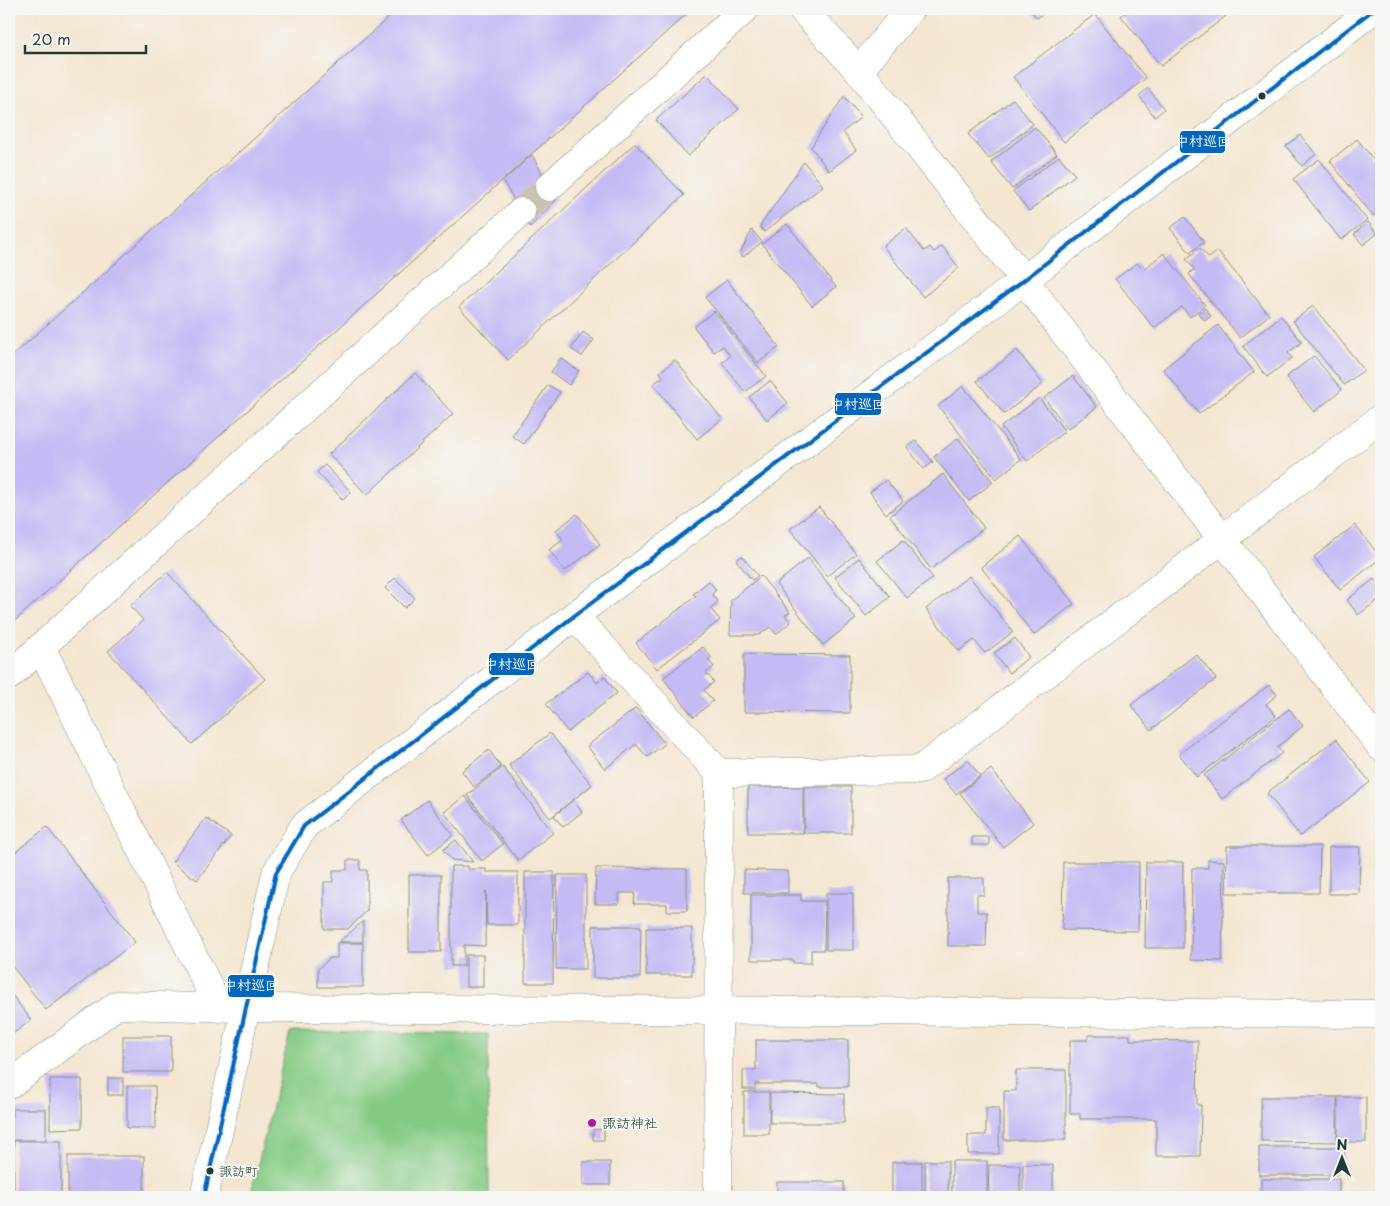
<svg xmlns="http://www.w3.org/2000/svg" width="1390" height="1206" font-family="'Playpen Sans','Klee One',sans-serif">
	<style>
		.green { fill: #85ca84; stroke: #52845c }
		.building { fill: #c6baf4 }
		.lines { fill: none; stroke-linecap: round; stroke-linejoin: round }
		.minor-tunnel { stroke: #c9c4b2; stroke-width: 28; stroke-dasharray: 28 14; stroke-linecap: butt }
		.minor-casing { stroke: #8a9282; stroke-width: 29 }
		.minor { stroke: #fff; stroke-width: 28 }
		.bus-1-casing { stroke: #f6f6f2; stroke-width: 8 }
		.bus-1 { stroke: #0065bd; stroke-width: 4 }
		.bus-dot { fill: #1f3d34; stroke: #f6f6f2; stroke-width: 2 }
		.poi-dot { fill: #b5179e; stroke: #f6f6f2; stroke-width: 2 }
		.labels { text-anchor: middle; stroke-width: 4; stroke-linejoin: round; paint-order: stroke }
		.bus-label { font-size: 13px; fill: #1f3d34; stroke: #f6f6f2; text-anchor: start }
		.poi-label { font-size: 14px; fill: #1f3d34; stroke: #f6f6f2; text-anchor: start }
		.line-badge { stroke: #f6f6f2; stroke-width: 2 }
		.badge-label { font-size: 14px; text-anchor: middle; font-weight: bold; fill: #fff }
	</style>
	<rect width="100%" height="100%" fill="#f6f6f2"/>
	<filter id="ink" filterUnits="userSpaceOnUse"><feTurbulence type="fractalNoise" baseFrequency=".02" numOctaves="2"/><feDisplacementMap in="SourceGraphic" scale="10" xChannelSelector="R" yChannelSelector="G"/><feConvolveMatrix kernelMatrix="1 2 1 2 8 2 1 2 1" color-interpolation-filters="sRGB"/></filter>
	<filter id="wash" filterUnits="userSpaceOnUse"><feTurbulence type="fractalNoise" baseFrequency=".0096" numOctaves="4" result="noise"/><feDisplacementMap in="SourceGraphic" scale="20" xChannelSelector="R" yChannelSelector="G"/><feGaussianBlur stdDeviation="1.12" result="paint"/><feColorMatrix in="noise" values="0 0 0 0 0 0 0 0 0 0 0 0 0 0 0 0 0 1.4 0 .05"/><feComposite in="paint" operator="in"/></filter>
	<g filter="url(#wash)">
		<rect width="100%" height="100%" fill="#f4e6d1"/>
		<polygon class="green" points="290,1032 488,1034 489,1197 250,1197"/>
		<g id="blocks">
			<g class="building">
				<polygon points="398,9 692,9 9,626 9,359"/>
				<polygon points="1029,9 1049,9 1037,18"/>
				<polygon points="1130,9 1220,9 1226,16 1161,66 1121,16"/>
				<polygon points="1095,14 1146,78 1064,142 1013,77"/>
				<polygon points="707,74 739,109 688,156 656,120"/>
				<polygon points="1148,88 1164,109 1155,117 1139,96"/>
				<polygon points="844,96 861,117 843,132 856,150 829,171 811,147"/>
				<polygon points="1013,99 1033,124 989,159 968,134"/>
				<polygon points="1035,127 1057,154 1012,189 991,162"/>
				<polygon points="1300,135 1316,154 1302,166 1286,146"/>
				<polygon points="1357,139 1381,169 1381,210 1373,216 1330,161"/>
				<polygon points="635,143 684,195 508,360 459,307"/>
				<polygon points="532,155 556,200 530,227 503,181"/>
				<polygon points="1059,156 1075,175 1029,211 1013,191"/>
				<polygon points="1319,159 1367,220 1341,240 1293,179"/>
				<polygon points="804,162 823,186 764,232 760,226"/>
				<polygon points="1185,217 1204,242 1190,253 1170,228"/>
				<polygon points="1368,222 1377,234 1363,245 1354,234"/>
				<polygon points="787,224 836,287 812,306 762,244"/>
				<polygon points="906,228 924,251 930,247 934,252 942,246 959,268 923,297 883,246"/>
				<polygon points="752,230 762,242 743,257 740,253"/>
				<polygon points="1200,248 1209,258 1218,251 1269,315 1240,338 1189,274 1194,269 1186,259"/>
				<polygon points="1164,253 1205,305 1190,317 1182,307 1154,328 1115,279 1137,263 1143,270"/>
				<polygon points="727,280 779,347 758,363 705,297"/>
				<polygon points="1313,306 1364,370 1344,385 1293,321"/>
				<polygon points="1205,308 1211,316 1205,321 1198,313"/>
				<polygon points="714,311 766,376 745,392 722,363 730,356 723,346 714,352 694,327"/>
				<polygon points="1281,316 1302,342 1288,353 1292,358 1267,377 1243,346"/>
				<polygon points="1218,325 1254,372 1199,414 1163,369"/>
				<polygon points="583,332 594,340 582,356 571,349"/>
				<polygon points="1017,350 1043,384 1004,414 977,381"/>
				<polygon points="1314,356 1342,390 1314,412 1286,377"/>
				<polygon points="561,358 579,371 569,385 551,372"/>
				<polygon points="675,360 722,419 697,439 653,384 663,377 660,372"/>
				<polygon points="415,373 453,414 367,495 329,454"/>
				<polygon points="1073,376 1097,407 1068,429 1044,398"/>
				<polygon points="770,381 788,403 767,420 749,397"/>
				<polygon points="548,385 560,392 524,444 512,436"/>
				<polygon points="963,386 1021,459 996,479 938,406"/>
				<polygon points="1039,398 1065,431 1027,461 1001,427"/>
				<polygon points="958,438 993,482 969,501 934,457"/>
				<polygon points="916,441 933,462 924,469 907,447"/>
				<polygon points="325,465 351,492 343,500 317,472"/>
				<polygon points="943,474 984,528 931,569 890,516"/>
				<polygon points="886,480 903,501 886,514 870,492"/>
				<polygon points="819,507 856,554 827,576 790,529"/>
				<polygon points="577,514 600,544 565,571 549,550 563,540 556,530"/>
				<polygon points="1355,525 1381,558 1340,590 1314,557"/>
				<polygon points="1020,536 1074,604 1034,635 981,567"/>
				<polygon points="903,540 933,578 907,598 877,561"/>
				<polygon points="742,556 758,576 752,580 736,560"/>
				<polygon points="808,558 856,619 823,645 776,584"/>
				<polygon points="859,558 890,597 866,616 835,577"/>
				<polygon points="167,572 265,679 192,744 108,651 143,620 130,606"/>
				<polygon points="761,576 790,612 785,615 791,622 776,634 770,627 759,635 730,635 731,600"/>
				<polygon points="969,576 1013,632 985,653 974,640 959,651 926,609"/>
				<polygon points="395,578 415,598 405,608 385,588"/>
				<polygon points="1374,579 1381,589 1381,598 1358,615 1347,600"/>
				<polygon points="709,581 716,590 712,594 718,602 710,608 720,620 657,669 636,643 696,596 693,594"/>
				<polygon points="1015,638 1029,657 1009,673 994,653"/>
				<polygon points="703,647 711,657 708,660 714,667 706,673 714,682 704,690 713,701 694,717 663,678"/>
				<polygon points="744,654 850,655 850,713 744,712"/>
				<polygon points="1196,654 1216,679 1151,730 1131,705"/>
				<polygon points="588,672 597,683 604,676 617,693 568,732 546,704"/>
				<polygon points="1269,685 1277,695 1266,704 1276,716 1197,777 1179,754"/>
				<polygon points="636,708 665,744 647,757 636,744 605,769 587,746"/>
				<polygon points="1289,709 1303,726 1277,747 1282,753 1222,799 1204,775"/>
				<polygon points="550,733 592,785 550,818 509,765"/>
				<polygon points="1336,739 1370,782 1300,836 1267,793"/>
				<polygon points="489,750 501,767 474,787 462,771"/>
				<polygon points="968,760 980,776 956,794 943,779"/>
				<polygon points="503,767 553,833 518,860 467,795"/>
				<polygon points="991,769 1033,823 1003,847 960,793"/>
				<rect x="748" y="787" width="55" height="46"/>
				<rect x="804" y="787" width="47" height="46"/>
				<polygon points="465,796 503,844 482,861 444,812"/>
				<polygon points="427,800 453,835 428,855 401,820"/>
				<polygon points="573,800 582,812 563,827 554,816"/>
				<polygon points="206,818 231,836 197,880 172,862"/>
				<polygon points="47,827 135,942 46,1010 9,962 9,857"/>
				<rect x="972" y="837" width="17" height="8"/>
				<polygon points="456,840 473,862 452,860 443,850"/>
				<polygon points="1227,846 1320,846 1319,893 1226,893"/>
				<polygon points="1329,847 1360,847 1359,894 1329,894"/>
				<polygon points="347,860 360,860 360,870 367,870 367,911 348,929 324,929 324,882 333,882 333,870 347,870"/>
				<polygon points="1208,860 1224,861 1222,961 1191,960 1192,868 1208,868"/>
				<polygon points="1063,862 1139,862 1138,931 1062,930"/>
				<polygon points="1146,862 1183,862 1183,948 1145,948"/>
				<polygon points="451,866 468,866 468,869 486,869 486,872 518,872 518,925 487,925 486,891 485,946 464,945 464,966 451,966"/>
				<polygon points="596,868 687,869 687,911 667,911 667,904 634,904 635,893 619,893 619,904 595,904"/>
				<polygon points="744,870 788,871 788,893 744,893"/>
				<polygon points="525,872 554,872 553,983 525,983"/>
				<rect x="409" y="875" width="32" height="77"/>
				<polygon points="557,875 586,875 586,969 556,969"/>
				<polygon points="948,878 984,878 984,895 977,895 977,912 987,912 986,946 948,946"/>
				<rect x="826" y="893" width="27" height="57"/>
				<polygon points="751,895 801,895 801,901 825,901 824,950 811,950 811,963 793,963 793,960 751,960"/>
				<polygon points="363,921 363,942 339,942"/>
				<polygon points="593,926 641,926 640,978 593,978"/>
				<rect x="646" y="928" width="46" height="47"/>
				<polygon points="337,943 363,943 363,987 318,987 318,969 330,958 337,958"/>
				<rect x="466" y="955" width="17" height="32"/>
				<polygon points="9,991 31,1020 9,1037"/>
				<polygon points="1088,1035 1130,1035 1130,1040 1198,1041 1197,1105 1201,1105 1200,1156 1156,1156 1156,1119 1080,1119 1080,1114 1070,1114 1070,1040 1088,1040"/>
				<rect x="123" y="1036" width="48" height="36"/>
				<polygon points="756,1040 848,1040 848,1087 819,1087 819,1084 755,1084 755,1089 743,1089 743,1070 756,1070"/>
				<polygon points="1016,1070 1066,1070 1066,1140 1004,1140 1004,1091 1016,1091"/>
				<rect x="108" y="1078" width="15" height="17"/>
				<polygon points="50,1079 82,1079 82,1128 50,1129"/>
				<polygon points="127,1086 155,1086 156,1128 127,1128"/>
				<rect x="744" y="1092" width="25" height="42"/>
				<polygon points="770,1093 844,1094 844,1123 770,1123"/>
				<polygon points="1261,1097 1337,1097 1337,1142 1261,1141"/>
				<rect x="1338" y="1097" width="28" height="45"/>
				<polygon points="986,1108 999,1108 999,1154 968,1154 968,1135 986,1135"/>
				<rect x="12" y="1109" width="34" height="31"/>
				<polygon points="593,1129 604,1130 604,1140 593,1140"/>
				<rect x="14" y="1141" width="47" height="56"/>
				<polygon points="1259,1147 1336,1147 1336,1149 1344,1149 1343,1170 1336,1170 1336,1175 1259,1175"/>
				<rect x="68" y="1156" width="76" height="41"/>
				<rect x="925" y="1161" width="23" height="36"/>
				<rect x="952" y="1161" width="35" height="36"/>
				<rect x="583" y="1162" width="27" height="23"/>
				<rect x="892" y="1162" width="30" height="35"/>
				<polygon points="1023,1164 1053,1165 1053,1197 1023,1197"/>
				<polygon points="989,1165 1020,1165 1020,1197 988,1197"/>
				<rect x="1261" y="1179" width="78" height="18"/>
				<rect x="777" y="1182" width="67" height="15"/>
			</g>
		</g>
	</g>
	<g filter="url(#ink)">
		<use href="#blocks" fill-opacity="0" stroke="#8a9282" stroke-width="1"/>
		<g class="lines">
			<polyline class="minor-tunnel" points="521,212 549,187"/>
			<defs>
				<g id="minor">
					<polyline points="802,9 859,71 1024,280 1381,747"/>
					<polyline points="859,71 910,9"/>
					<polyline points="549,187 745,9"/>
					<polyline points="574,616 719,773 718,1197"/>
					<polyline points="41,647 219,1008"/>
					<polyline points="9,676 521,212"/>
					<polyline points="719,773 920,770 1381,418"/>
					<polyline points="9,1085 117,1005 245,1008 1381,1014"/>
					<polyline points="204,1197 276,873 304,826 574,616 1024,280 1374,9"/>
				</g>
			</defs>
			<use href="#minor" class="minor-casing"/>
			<use href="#minor" class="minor"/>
			<defs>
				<polyline id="bus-1" points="204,1197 276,873 304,826 574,616 1024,280 1374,9"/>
			</defs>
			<use href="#bus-1" class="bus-1-casing"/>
			<use href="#bus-1" class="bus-1"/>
		</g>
	</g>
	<g class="bus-dot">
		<circle cx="1262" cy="96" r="4.5"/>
		<circle cx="210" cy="1171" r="4.5"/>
	</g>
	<circle class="poi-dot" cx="592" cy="1123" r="5"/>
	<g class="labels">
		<g class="bus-label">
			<text x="219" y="1176">諏訪町</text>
		</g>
		<g class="poi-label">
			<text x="602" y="1128">諏訪神社</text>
		</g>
	</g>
	<g class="line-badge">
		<rect x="1179" y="130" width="47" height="24" rx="5" fill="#0065bd"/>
		<rect x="834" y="392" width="48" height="24" rx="5" fill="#0065bd"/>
		<rect x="488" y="652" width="47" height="24" rx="5" fill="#0065bd"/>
		<rect x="227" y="974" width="48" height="24" rx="5" fill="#0065bd"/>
	</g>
	<g class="badge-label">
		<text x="1203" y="146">中村巡回</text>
		<text x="858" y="409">中村巡回</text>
		<text x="512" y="669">中村巡回</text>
		<text x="251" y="990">中村巡回</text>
	</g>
	<rect width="1390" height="1206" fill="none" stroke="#f6f6f2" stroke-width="30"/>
	<g transform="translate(1342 1158)" stroke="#f6f6f2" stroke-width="4" paint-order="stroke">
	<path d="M0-4L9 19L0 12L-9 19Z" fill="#1f3d34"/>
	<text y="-8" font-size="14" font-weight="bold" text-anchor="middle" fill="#1f3d34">N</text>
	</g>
	<path d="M25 45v8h121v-8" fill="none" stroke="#1f3d34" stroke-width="2.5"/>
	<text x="32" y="45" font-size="15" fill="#1f3d34" stroke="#f6f6f2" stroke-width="4" paint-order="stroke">20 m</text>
</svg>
